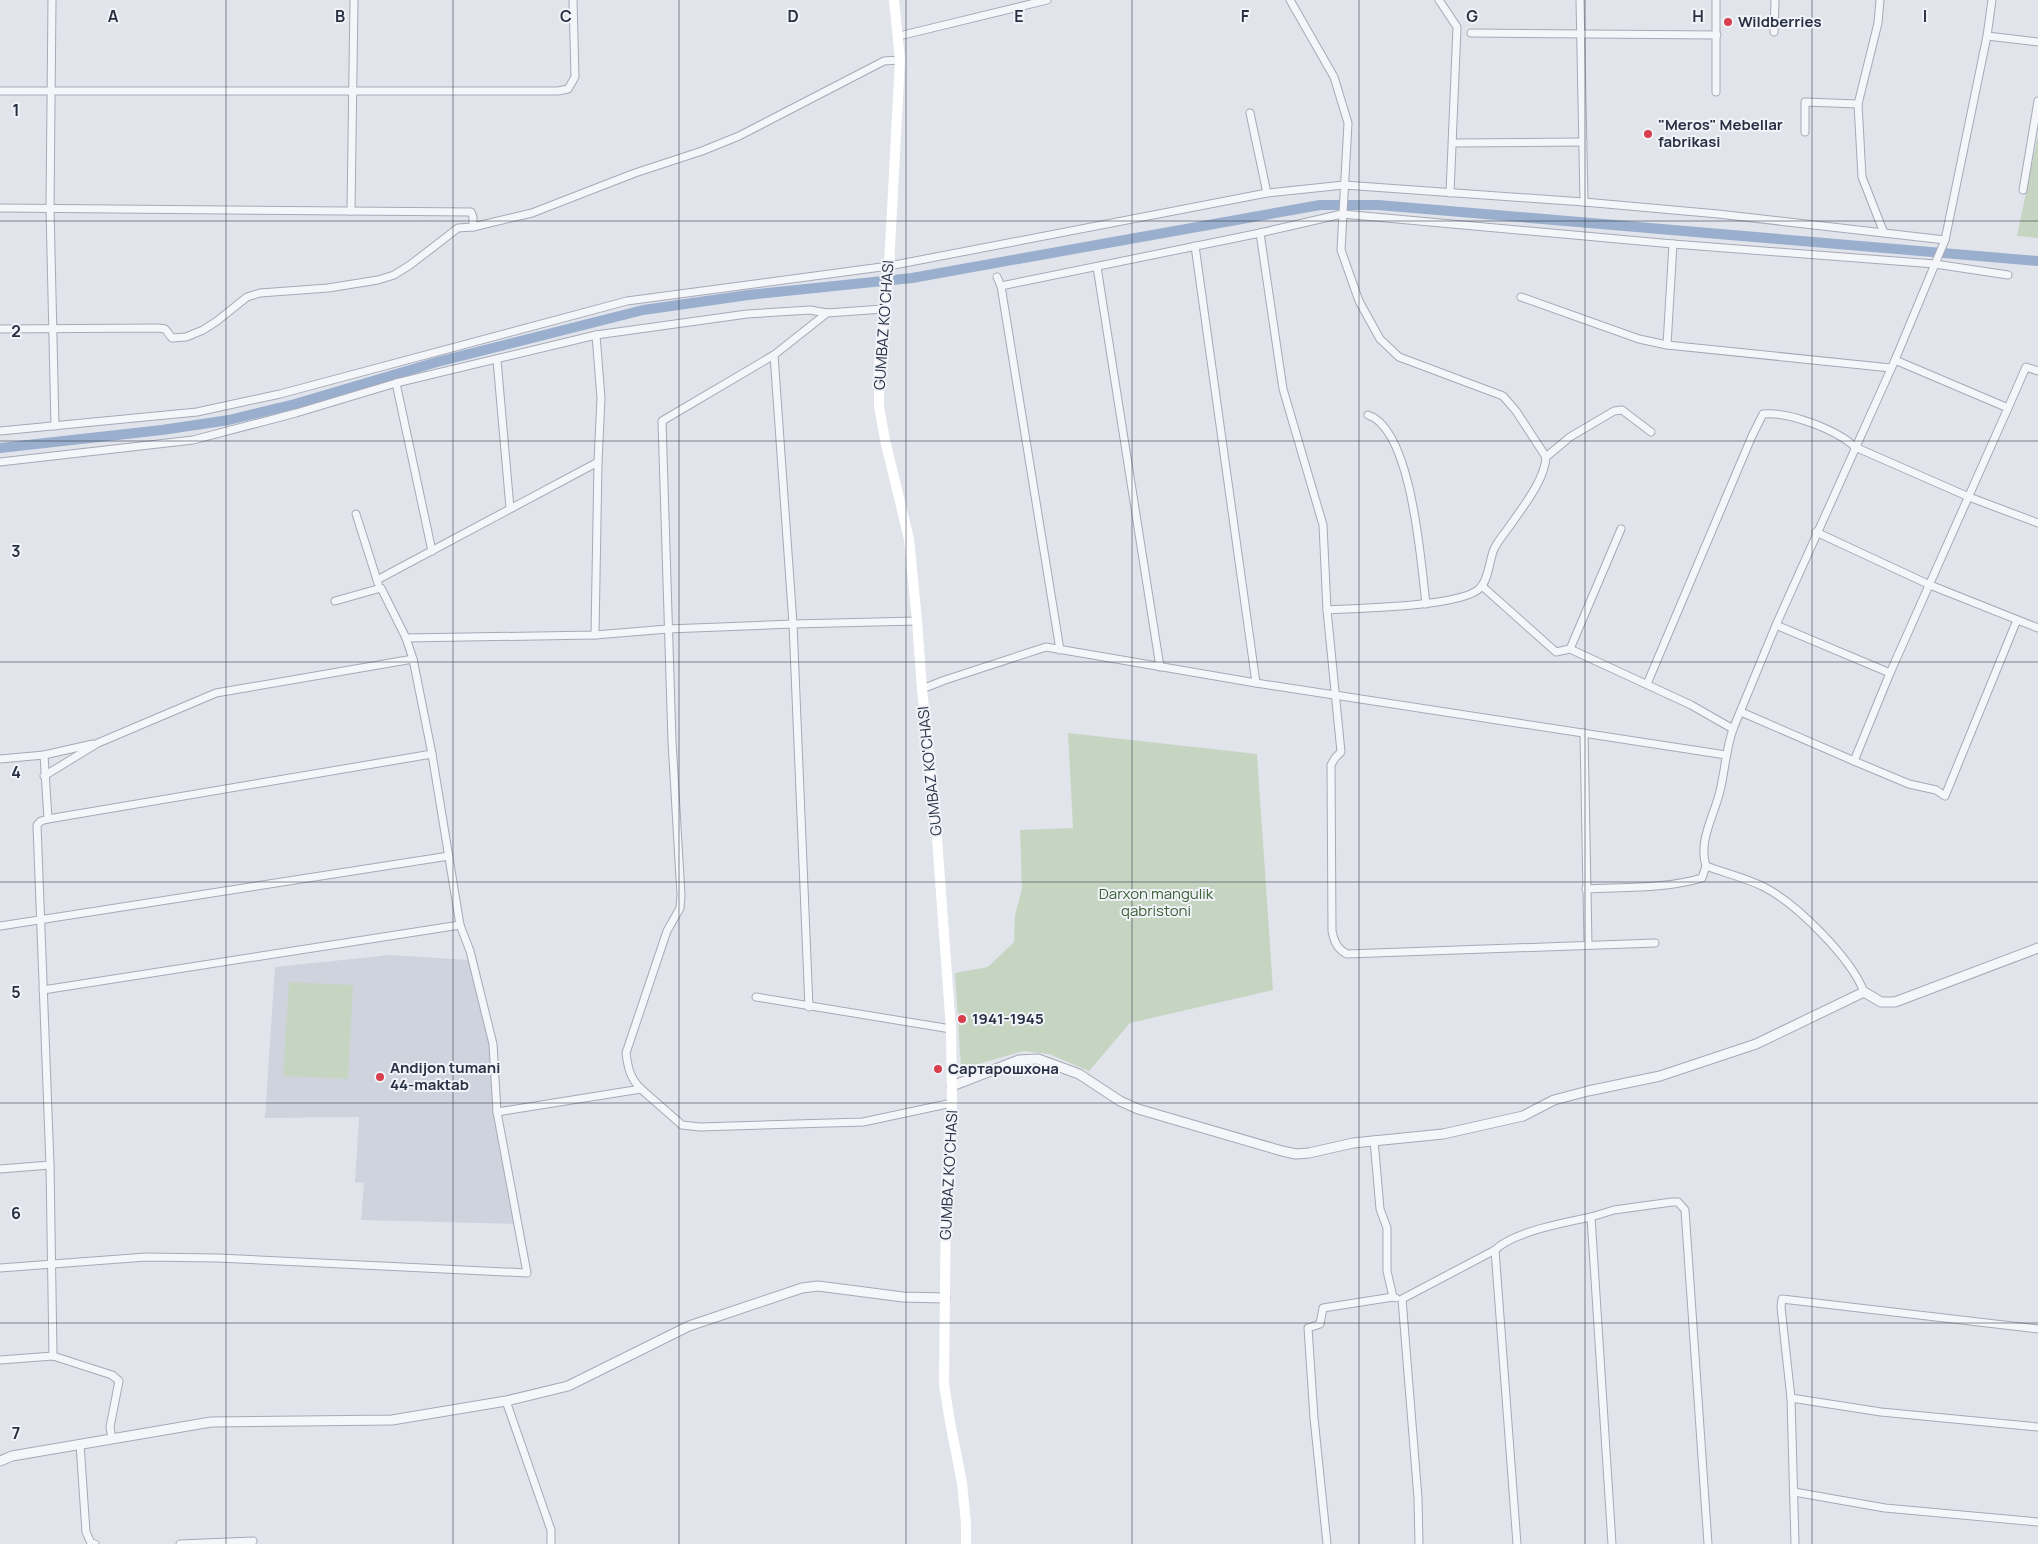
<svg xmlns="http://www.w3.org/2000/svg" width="2038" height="1544" font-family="Manrope,sans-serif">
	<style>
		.built { fill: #cfd3dd }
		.green { fill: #c5d5c2 }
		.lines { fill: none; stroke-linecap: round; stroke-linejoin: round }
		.canal { stroke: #9aafcd; stroke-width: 10 }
		.minor-casing { stroke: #a6aab6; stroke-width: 9 }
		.tertiary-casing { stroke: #a6aab6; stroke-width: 11 }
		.minor { stroke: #f4f6f9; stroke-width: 7 }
		.tertiary { stroke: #f4f6f9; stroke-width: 9 }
		.secondary { stroke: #fff; stroke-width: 10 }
		.grid { fill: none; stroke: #283044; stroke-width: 1; stroke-opacity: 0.55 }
		.poi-dot { fill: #d73f4c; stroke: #f1f3f8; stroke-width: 2 }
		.labels { text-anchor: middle; stroke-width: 4; stroke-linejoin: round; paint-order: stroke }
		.poi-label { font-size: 15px; font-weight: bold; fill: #283044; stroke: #f1f3f8; text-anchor: start }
		.street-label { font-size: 15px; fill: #283044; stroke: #f1f3f8 }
		.park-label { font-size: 15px; fill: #3a6035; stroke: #f1f3f8 }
		.grid-label { font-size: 16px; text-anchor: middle; font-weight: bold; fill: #283044; stroke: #f1f3f8; stroke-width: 4; stroke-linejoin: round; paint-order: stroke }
	</style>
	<rect width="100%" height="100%" fill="#e1e4eb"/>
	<polygon class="built" points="390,955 469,960 491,1044 493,1110 516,1224 361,1220 364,1183 355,1182 359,1117 265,1118 275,967"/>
	<g class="green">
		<polygon points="2038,135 2038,238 2017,236"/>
		<polygon points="1068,733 1257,754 1273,990 1130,1023 1089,1071 1049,1054 1023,1051 961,1069 955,973 988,967 1014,942 1015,915 1022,889 1020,830 1073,828"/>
		<polygon points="289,982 353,985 348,1079 283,1076"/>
	</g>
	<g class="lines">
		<polyline class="canal" points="0,448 162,430 229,420 295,404 437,362 643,310 748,295 912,278 1320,205 1378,205 2038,261"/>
		<defs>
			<g id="minor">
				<polyline points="52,0 50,208 55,426"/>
				<path d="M1290,0L1334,77L1348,123L1341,250L1359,301L1380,339L1399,357L1503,396L1516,411L1546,457C1545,480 1522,508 1509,527C1504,534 1498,541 1494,549C1489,561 1489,579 1480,588C1463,607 1356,608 1327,610L1341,752L1335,758L1331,765L1332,931C1334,941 1337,949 1347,954L1655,943"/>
				<polyline points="1439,0 1457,27 1450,193"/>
				<polyline points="1716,0 1716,92"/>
				<polyline points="1880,0 1878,23 1858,104 1862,177 1884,233"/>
				<polyline points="1774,32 1775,0"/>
				<polyline points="1471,33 1717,35"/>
				<polyline points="899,36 1047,0"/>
				<polyline points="1987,36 2038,42"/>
				<polyline points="0,91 558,91 568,89 575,77 573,0"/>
				<polyline points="1250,113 1267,193"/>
				<polyline points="1805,132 1805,102 1858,104"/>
				<polyline points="1453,143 1583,142"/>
				<polyline points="2023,190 2038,101"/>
				<polyline points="1584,202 1718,214 1945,240"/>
				<polyline points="0,208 471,212 473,217 473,227"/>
				<polyline points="351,211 354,0"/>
				<polyline points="1260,233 1283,389 1323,525 1327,610"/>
				<polyline points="1195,246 1256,683"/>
				<polyline points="1097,267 1160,667"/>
				<polyline points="997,277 1001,286"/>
				<polyline points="1521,297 1639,339 1667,345 1891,368"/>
				<polyline points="0,329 158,328 165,329 172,338 186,337 203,330 217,321 247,297 260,293 328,288 378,280 394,275 410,265 458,228 473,227 532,213 635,173 702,151 739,136 884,61 900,60"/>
				<polyline points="1667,345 1673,244"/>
				<polyline points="774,355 793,624 809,1007"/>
				<polyline points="497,360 510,508"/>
				<polyline points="396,383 432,551"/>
				<polyline points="2008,408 2026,367 2038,371"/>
				<path d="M1368,415C1412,429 1421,563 1426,604"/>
				<polyline points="0,431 197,412 280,394 627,301 889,266 1267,193 1344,185 1584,202 1580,0"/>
				<polyline points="1546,457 1570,437 1614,411 1622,410 1651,432"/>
				<polyline points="0,462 193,440 296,413 396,383 596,335 747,314 810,310 827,313 883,309"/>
				<polyline points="356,514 378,583"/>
				<polyline points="1816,532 1930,585 2038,628"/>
				<polyline points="377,580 598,462 601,398 596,335"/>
				<polyline points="1482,586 1556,652 1570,649 1691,705 1733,729"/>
				<polyline points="1776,625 1890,673"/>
				<polyline points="595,635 598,462"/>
				<polyline points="406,638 595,635 668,629 793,624 917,621"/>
				<polyline points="1570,649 1621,529"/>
				<polyline points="1060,650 1001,286 1260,233 1342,214 1673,244 1935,264 2008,275"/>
				<path d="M1647,684L1752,436L1763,414C1788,411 1837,430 1855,447L1969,497L2038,523"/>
				<polyline points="922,689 945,680 1046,647 1256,683 1726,755"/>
				<polyline points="1741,712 1854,761 1890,673 2008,408 1895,360"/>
				<polyline points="1584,733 1588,944"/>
				<polyline points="0,759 44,755 93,744"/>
				<polyline points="1854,761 1909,784 1936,790 1945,796 2017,620"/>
				<polyline points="44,776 98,743 216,693 413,659"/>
				<polyline points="48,819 432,754"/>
				<path d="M1586,889C1624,887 1665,889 1702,878L1706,866"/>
				<polyline points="0,926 449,856"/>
				<polyline points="43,990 460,925"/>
				<path d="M1864,992C1851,958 1797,904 1764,887C1746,878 1725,873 1706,866C1698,841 1714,816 1720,791C1725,770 1726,749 1733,729L1776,625L1895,360L1945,240L1987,36L1992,0"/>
				<polyline points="756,997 951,1029"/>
				<polyline points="641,1089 682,1125 700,1127 863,1122 952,1103"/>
				<path d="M497,1112L641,1089C630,1078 628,1068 626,1053L667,931L680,908L681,895L672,741L662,421L774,355L827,313"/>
				<polyline points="1374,1140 1380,1209 1387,1228 1387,1271 1393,1297 1396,1298"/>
				<polyline points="0,1169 50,1165"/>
				<polyline points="1591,1217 1614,1210 1672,1202 1678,1202 1685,1210 1708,1544"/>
				<polyline points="1495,1250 1517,1544"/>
				<polyline points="0,1268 146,1257 218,1258 527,1273 497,1112 493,1044 470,951 460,925 432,754 413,659 406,638 381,588 335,601"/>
				<polyline points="53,1356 112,1375 119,1381 110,1427 112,1439"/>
				<polyline points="0,1360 53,1356 50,1165 37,825 41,821 48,819 44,755"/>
				<polyline points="1791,1398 1881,1412 2038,1427"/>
				<polyline points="506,1401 551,1530 551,1544"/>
				<polyline points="80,1444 86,1532 91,1543 95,1544"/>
				<polyline points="1794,1492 1885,1508 2038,1522"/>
				<polyline points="180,1544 253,1541"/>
				<polyline points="1327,1544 1314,1418 1308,1328 1320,1324 1323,1308 1393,1297"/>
				<path d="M1419,1544L1418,1498L1402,1299L1495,1250C1513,1232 1566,1222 1591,1217L1612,1544"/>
				<polyline points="1795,1544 1791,1398 1781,1307 1782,1299 2038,1329"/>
			</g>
			<g id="tertiary">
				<polyline points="952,1086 1019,1060 1038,1059 1079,1074 1120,1101 1138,1109 1282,1151 1296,1154 1309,1153 1353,1143 1443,1134 1523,1116 1554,1100 1588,1091 1660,1076 1756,1044 1864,992 1881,1002 1895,1002 2038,948"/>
				<polyline points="0,1461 12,1456 211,1422 392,1420 506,1401 568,1386 689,1326 802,1288 818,1286 903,1297 945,1298"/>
			</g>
		</defs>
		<use href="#minor" class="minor-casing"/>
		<use href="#tertiary" class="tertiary-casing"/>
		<use href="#minor" class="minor"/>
		<use href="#tertiary" class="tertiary"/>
		<polyline class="secondary" points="894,0 900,60 889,266 879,363 879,406 885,440 909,539 917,621 922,689 935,811 951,1029 952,1103 946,1196 944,1384 950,1422 962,1483 966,1523 966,1544"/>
	</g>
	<path class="grid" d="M226,0V1544M453,0V1544M679,0V1544M906,0V1544M1132,0V1544M1359,0V1544M1585,0V1544M1812,0V1544M0,221H2038M0,441H2038M0,662H2038M0,882H2038M0,1103H2038M0,1323H2038"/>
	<g class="poi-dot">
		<circle cx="1728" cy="22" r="5"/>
		<circle cx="1648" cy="134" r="5"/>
		<circle cx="962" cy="1019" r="5"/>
		<circle cx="938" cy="1069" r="5"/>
		<circle cx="380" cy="1077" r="5"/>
	</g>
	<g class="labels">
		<g class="poi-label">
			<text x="1738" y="27">Wildberries</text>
			<text x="1658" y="130">"Meros" Mebellar<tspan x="1658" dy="17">fabrikasi</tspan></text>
			<text x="972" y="1024">1941-1945</text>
			<text x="390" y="1073">Andijon tumani<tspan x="390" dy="17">44-maktab</tspan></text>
			<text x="948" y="1074">Сартарошхона</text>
		</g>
		<g class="street-label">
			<text transform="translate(884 325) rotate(-86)" y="5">GUMBAZ KO'CHASI</text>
			<text transform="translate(930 771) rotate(-96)" y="5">GUMBAZ KO'CHASI</text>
			<text transform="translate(949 1175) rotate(-87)" y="5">GUMBAZ KO'CHASI</text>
		</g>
		<g class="park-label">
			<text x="1156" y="899">Darxon mangulik<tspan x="1156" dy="17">qabristoni</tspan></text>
		</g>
	</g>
	<g class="grid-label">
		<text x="113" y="22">A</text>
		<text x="340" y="22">B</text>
		<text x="566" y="22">C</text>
		<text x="793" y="22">D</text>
		<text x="1019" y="22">E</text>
		<text x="1245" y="22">F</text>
		<text x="1472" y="22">G</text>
		<text x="1698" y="22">H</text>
		<text x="1925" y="22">I</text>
		<text x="16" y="116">1</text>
		<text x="16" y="337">2</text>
		<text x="16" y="557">3</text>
		<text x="16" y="778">4</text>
		<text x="16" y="998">5</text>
		<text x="16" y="1219">6</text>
		<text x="16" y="1439">7</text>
	</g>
</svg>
